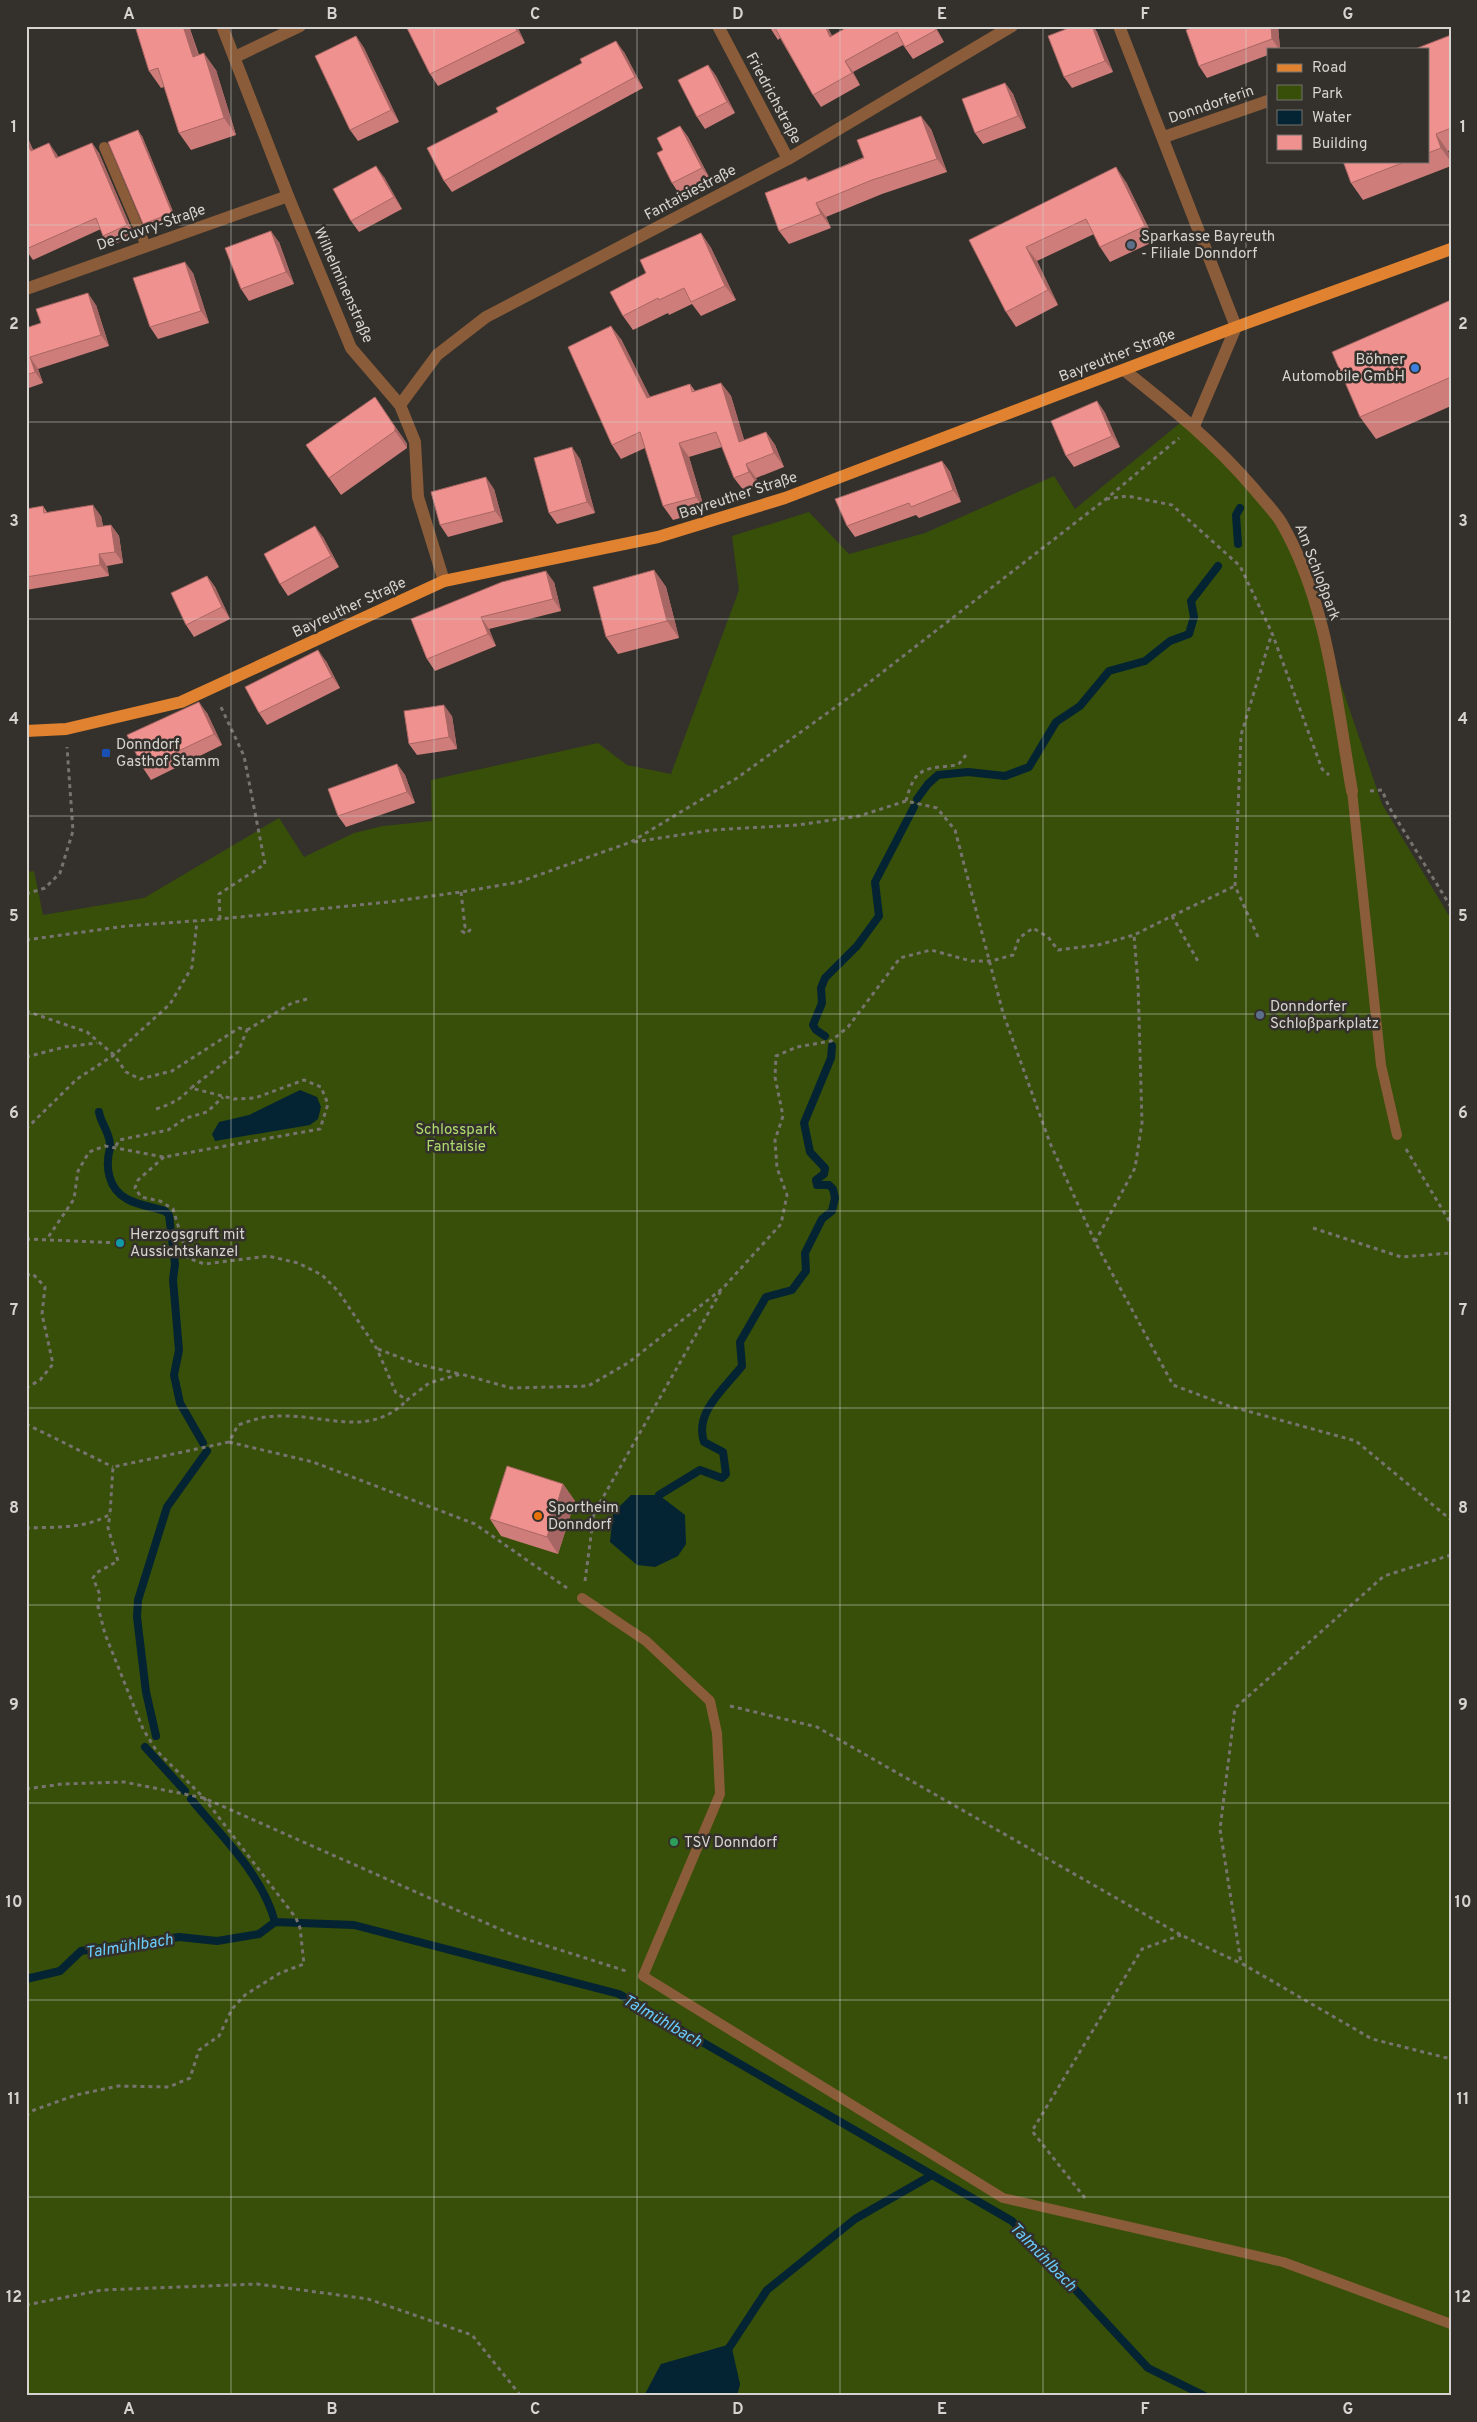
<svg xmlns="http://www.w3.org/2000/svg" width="1477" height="2422" font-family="Overpass,sans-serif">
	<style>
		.green { fill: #374f08 }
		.water { fill: #042433 }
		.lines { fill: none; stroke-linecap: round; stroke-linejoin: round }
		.stream { stroke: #042433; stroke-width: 8 }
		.path { stroke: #777470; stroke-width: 3; stroke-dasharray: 4 4; stroke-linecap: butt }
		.lane { stroke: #8a5c39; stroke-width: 10 }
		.street { stroke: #8a5c39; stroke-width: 12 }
		.primary { stroke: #e0822f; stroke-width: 12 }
		.wall { fill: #ce7d7a }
		.shaded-wall { fill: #a76663 }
		.building { fill: #ef918e; stroke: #a76663 }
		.grid { fill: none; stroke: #d6d3d0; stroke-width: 1; stroke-opacity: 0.55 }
		.service-dot { fill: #5c6f8a; stroke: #34312c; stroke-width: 2 }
		.shop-dot { fill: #3f7fe0; stroke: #34312c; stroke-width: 2 }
		.transit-dot { fill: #1a4fb4; stroke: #34312c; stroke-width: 2 }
		.culture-dot { fill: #0f9aa8; stroke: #34312c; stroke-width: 2 }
		.food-dot { fill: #e8710a; stroke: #34312c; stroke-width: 2 }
		.leisure-dot { fill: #2e9e5b; stroke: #34312c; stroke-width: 2 }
		.labels { text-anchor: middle; stroke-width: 5; stroke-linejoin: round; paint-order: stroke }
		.street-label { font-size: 15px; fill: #d6d3d0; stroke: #34312c }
		.poi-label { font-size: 15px; fill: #d6d3d0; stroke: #34312c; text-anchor: start }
		.park-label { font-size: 15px; fill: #aeda6e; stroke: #34312c }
		.water-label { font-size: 16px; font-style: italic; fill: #69ccfd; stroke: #34312c }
		.neatline { fill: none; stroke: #d6d3d0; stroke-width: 2 }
		.grid-label { font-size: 16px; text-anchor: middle; font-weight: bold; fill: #d6d3d0 }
	</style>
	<rect width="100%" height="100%" fill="#34312c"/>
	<polygon class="green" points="1185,419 1237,469 1295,551 1382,804 1451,919 1451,2396 737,2396 740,2384 661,2364 644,2396 26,2396 26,872 34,871 43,915 144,898 279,818 304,857 354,833 383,826 432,821 431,780 598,743 627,765 671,774 739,590 732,536 809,512 849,554 925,533 1054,476 1075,509"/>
	<g class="water">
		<polygon points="300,1090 317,1097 321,1107 318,1119 310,1125 215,1141 212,1134 219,1122 249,1115"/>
		<polygon points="631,1495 659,1495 685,1515 686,1544 678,1556 655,1567 637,1565 610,1542 613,1513"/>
		<polygon points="731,2344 740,2384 737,2396 644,2396 661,2364"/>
	</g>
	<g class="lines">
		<g class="stream">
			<polyline points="1238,544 1236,515 1240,508"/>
			<polyline points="917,799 928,784 938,775 968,772 1005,776 1029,767 1056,722 1080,706 1109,671 1145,661 1170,641 1189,634 1194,617 1191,601 1218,566"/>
			<polyline points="825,1036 816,1030 813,1025 822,1003 821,988 825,978 857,946 879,916 875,882 914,807"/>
			<path d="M99,1112C101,1124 110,1133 110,1145"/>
			<path d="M110,1148C105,1166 108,1189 127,1199C137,1205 153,1207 165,1211L169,1215L175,1264L173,1280L179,1350L174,1375L180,1403L203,1443"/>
			<path d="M659,1495L700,1470L722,1478L726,1474L723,1452L704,1442C694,1412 725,1388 742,1366L740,1342L766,1297L792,1290L806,1271L805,1253L822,1219L832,1211L835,1198L833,1189L829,1185H817L816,1180L824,1174L825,1168L810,1152L804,1123L831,1058L832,1046"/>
			<polyline points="156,1736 146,1692 137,1617 138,1600 167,1507 207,1451"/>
			<polyline points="145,1747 185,1791"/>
			<path d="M191,1799C222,1837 262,1874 275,1922"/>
			<polyline points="26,1979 60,1971 81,1951 179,1937 217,1941 259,1934 275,1922 354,1925 619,1994 1012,2221 1148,2368 1205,2396"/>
			<polyline points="727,2351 767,2290 855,2219 932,2175"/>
		</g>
		<g class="path">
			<polyline points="1106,499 1127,496 1172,505 1240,566 1272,633 1322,769 1329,775"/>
			<polyline points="1370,791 1382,790 1389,807 1451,907"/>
			<path d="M906,801C915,765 926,769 958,765L966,755"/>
			<polyline points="634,842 712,830 798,825 859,816 906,801 937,808 955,830 1003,1013 1050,1143 1095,1242 1173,1385 1229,1406 1356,1441 1451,1520"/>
			<polyline points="461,892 465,927 462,931 466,934 470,930 465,927"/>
			<polyline points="26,894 45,888 60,873 73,831 67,747"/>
			<polyline points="1172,916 1235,886"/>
			<polyline points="220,919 219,894 265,864 244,756 220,705"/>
			<polyline points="1258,937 1235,886 1241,735 1272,633"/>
			<polyline points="26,940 126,926 220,919 388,902 461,892 519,882 631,842 737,778 862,688 1106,499 1179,438"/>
			<polyline points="26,1011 87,1032 114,1055 126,1072 140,1079 172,1071 239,1028 247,1030 238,1052 191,1088 234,1099 255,1098 304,1080 321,1087 328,1104 320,1129 164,1157 105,1146 89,1152 78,1171 74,1199 47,1239"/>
			<polyline points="247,1030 292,1003 311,998"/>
			<polyline points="26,1057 65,1047 97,1043"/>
			<path d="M156,1109C171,1104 180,1100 191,1088"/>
			<polyline points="26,1129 77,1079 114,1055 170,1004 192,967 197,921"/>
			<polyline points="116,1146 119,1140 168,1130 186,1118 207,1112 223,1097"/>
			<polyline points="1406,1149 1451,1224"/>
			<polyline points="164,1157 138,1180 135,1188 141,1197 160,1201 173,1209 188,1258 204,1264 268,1256 298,1263 322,1275 338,1291 377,1349 396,1393 407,1400 429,1383 461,1374 511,1388 588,1386 628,1363 723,1288 781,1224 787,1195 777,1168 775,1140 783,1116 775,1077 776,1056 797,1047 831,1041 848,1027 900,958 931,950 971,961 991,961 1013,955 1019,938 1033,928 1048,937 1058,950 1098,945 1134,935"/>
			<polyline points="1313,1228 1401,1257 1451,1253"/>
			<polyline points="26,1239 120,1243"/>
			<polyline points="1095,1242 1135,1168 1142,1123 1138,983 1134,935 1172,916 1199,963"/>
			<polyline points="26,1275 33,1274 45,1287 42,1314 53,1364 40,1380 26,1388"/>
			<polyline points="378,1349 417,1364 460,1374"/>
			<polyline points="26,1424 113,1467"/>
			<polyline points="229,1442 313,1462 475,1524 567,1588"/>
			<path d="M26,1528C53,1527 87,1529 110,1514L113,1467L229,1442L238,1425C252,1420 264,1416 279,1416C325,1414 370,1439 407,1400"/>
			<polyline points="1451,1555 1384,1576 1235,1708 1220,1829 1241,1963 1372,2039 1451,2059"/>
			<polyline points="585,1581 594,1513 722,1289"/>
			<polyline points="730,1706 817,1727 1181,1935 1240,1963"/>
			<polyline points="26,1789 62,1784 124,1782 204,1798 513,1935 626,1971"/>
			<polyline points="26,2116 34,2110 76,2095 118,2086 169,2087 190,2078 199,2050 219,2036 232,2009 245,1995 280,1973 304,1964 300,1928 296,1918 204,1798 156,1750 143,1729 105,1634 98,1607 100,1595 93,1578 96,1573 118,1561 108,1528 110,1514"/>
			<polyline points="1085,2198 1032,2131 1142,1949 1181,1935"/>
			<polyline points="26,2305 102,2290 257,2284 368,2299 472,2335 521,2396"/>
		</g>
		<g class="lane">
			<polyline points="104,147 146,246"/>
			<polyline points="1352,791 1381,1065 1397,1135"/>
			<polyline points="582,1598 646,1641 710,1701 717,1733 720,1794 643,1976 1003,2198 1283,2262 1451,2324"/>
		</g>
		<g class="street">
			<polyline points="222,26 288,196 351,348 400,405 415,442 418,497 444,581"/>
			<polyline points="718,26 788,159"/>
			<polyline points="1119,26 1236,327 1194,426"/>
			<polyline points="235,57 300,26"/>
			<polyline points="1164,137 1268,101"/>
			<polyline points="26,289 288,196"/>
			<path d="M1124,370C1172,408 1215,443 1255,490C1263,500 1274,511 1281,522C1328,603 1336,701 1352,791"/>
			<polyline points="400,405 437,355 486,317 788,159 1012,26"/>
		</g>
		<polyline class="primary" points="26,731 66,729 181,702 444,581 658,537 785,498 1236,327 1451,249"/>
	</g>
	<g class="wall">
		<polygon points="189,26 199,55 216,70 236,135 191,150 179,133 164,87 161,88 149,71"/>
		<polygon points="406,26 517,26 525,43 438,86 430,74"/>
		<polygon points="769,26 827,26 832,36 849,26 935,26 944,42 913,59 903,45 853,72 860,85 821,107 813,95 780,38 778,40"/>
		<polygon points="1074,26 1093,26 1097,32 1113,72 1072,88 1064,77"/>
		<polygon points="1197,26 1278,26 1280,49 1268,49 1268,55 1207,78 1199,66"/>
		<polygon points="1319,26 1329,26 1321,29"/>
		<polygon points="1451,35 1451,150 1448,151 1451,159 1451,166 1363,200 1351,183 1343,161 1428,161 1428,49"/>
		<polygon points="356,36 364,48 399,122 358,141 350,130"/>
		<polygon points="624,52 643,88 452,192 444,181 498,112 582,63"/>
		<polygon points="708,65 716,76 735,113 705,129 697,117"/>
		<polygon points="1005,83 1013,94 1026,128 983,144 975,133"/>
		<polygon points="680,126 688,137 710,179 680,195 672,183 663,150"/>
		<polygon points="931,129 947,172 882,194 826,217 831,228 789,244 779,231 806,177 809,180"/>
		<polygon points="26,134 33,150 56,153 58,157 92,143 99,153 134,235 111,246 103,236 101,229 33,260 26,250"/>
		<polygon points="142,136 176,219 147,230 143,224"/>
		<polygon points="384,177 402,209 359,232 351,221"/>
		<polygon points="1126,182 1155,241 1110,262 1100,247 1094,234 1037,261 1058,305 1016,327 1006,312 969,240"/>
		<polygon points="701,233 711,248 736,300 701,316 692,304 669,315 668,313 633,330 623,316 646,273"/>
		<polygon points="279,242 294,284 249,301 241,289"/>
		<polygon points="193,273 209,323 158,339 150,327"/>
		<polygon points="1451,300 1451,406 1376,439 1360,417"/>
		<polygon points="96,305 109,346 38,369 43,383 26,389 26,328"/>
		<polygon points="621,339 650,397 690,384 695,391 721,383 731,396 744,440 766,432 775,445 784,467 756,478 758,486 744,491 734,478 722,447 689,457 705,511 673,520 663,506 645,448 621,459 612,445"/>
		<polygon points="375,397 407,444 407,448 341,495 306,445"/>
		<polygon points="1097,401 1105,413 1120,447 1074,467 1066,456"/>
		<polygon points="580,459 595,513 557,524 549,513"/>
		<polygon points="942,461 950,472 961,502 919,518 916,515 855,537 847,526"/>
		<polygon points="494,489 503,522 448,537 440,525"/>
		<polygon points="43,506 47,512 101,516 103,526 111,525 119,536 123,563 107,566 109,576 26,590 26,509"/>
		<polygon points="323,537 339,567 288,596 280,584"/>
		<polygon points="654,570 666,587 679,638 618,654 606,637"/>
		<polygon points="207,576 215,587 230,619 194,637 186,625"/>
		<polygon points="554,582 561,611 489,629 496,646 435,671 427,659 411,619"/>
		<polygon points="326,661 340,688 267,725 259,713"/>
		<polygon points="207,713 222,745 151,780 143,768"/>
		<polygon points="452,716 457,749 417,755 409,744"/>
		<polygon points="397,764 405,775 415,803 346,827 338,816"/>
		<polygon points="563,1484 575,1501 558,1554 501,1536 490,1519"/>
	</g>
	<g class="shaded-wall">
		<polygon points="183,26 189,26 204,74 193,57"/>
		<polygon points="514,26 517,26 525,43 517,31"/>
		<polygon points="825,26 827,26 838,48 830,37"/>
		<polygon points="934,26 935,26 944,42 936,30"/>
		<polygon points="1092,26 1093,26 1097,32 1113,72 1105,61"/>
		<polygon points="1271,26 1278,26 1280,49 1279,49 1272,39"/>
		<polygon points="356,36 364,48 399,122 391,110"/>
		<polygon points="616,41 624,52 643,88 635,77"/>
		<polygon points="204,53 216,70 236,135 224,118"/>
		<polygon points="845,61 853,72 860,85 852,73"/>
		<polygon points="708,65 716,76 735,113 727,102"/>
		<polygon points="1005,83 1013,94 1026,128 1018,116"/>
		<polygon points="921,116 931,129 947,172 937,159"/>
		<polygon points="680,126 688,137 710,179 702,168"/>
		<polygon points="138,130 142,136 176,219 172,213"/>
		<polygon points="26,134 38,161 31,151 26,140"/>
		<polygon points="1436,134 1448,151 1451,159 1451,162 1441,148"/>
		<polygon points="49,143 56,153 63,168 56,158"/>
		<polygon points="92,143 99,153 134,235 127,225"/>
		<polygon points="376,166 384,177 402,209 394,197"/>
		<polygon points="1116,167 1126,182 1155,241 1145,226"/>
		<polygon points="816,203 826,217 831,228 821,214"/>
		<polygon points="271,231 279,242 294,284 286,272"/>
		<polygon points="701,233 711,248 736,300 725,286"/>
		<polygon points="1026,247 1037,261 1058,305 1048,290"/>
		<polygon points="185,262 193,273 209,323 201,311"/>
		<polygon points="88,293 96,305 109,346 101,335"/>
		<polygon points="611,326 621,339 657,411 647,398"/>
		<polygon points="30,357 38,369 43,383 35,372"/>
		<polygon points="721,383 731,396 749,456 739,442"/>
		<polygon points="375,397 407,444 407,448 395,431"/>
		<polygon points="1097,401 1105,413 1120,447 1112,436"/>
		<polygon points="766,432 775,445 784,467 774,453"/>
		<polygon points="679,443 689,457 705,511 696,497"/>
		<polygon points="572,447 580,459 595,513 587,502"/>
		<polygon points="942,461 950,472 961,502 953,490"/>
		<polygon points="746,464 756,478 758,486 749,472"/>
		<polygon points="486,477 494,489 503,522 495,511"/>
		<polygon points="93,505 101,516 105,538 97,527"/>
		<polygon points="111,525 119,536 123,563 115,552"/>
		<polygon points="315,526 323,537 339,567 331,556"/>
		<polygon points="99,554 107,566 109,576 100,565"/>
		<polygon points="654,570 666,587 679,638 667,621"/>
		<polygon points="546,571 554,582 561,611 553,599"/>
		<polygon points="207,576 215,587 230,619 222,607"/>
		<polygon points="481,617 489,629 496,646 488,634"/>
		<polygon points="26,643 29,676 26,672"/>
		<polygon points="318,650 326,661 340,688 332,677"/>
		<polygon points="199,702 207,713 222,745 214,734"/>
		<polygon points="444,705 452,716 457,749 449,737"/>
		<polygon points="397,764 405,775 415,803 407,792"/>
		<polygon points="563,1484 575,1501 558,1554 547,1537"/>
	</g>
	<g class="building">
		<polygon points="135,26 183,26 193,57 204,53 224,118 179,133 158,68 149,71"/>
		<polygon points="406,26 514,26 517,31 430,74"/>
		<polygon points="774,26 825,26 830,37 849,26 934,26 936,30 905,47 897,32 845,61 852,73 813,95"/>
		<polygon points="1074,26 1092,26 1105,61 1064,77 1048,36"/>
		<polygon points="1197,26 1271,26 1272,39 1199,66 1186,30"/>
		<polygon points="1451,35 1451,128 1436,134 1441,148 1428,153 1428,49 1415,49"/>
		<polygon points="356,36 391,110 350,130 315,56"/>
		<polygon points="616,41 635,77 444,181 427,148 498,112 496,108 582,63 580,59"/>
		<polygon points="708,65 727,102 697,117 678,80"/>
		<polygon points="1005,83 1018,116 975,133 962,99"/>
		<polygon points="921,116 937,159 872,180 816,203 821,214 779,231 765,193 806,177 807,181 864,158 857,140"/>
		<polygon points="680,126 702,168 672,183 657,153 663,150 657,138"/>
		<polygon points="138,130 172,213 143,224 108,142"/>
		<polygon points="26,140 31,151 49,143 56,158 92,143 127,225 103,236 96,218 26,249"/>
		<polygon points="1343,161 1407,161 1351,183"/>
		<polygon points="376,166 394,197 351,221 333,189"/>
		<polygon points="1116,167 1145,226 1100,247 1086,219 1026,247 1048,290 1006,312 969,240"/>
		<polygon points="271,231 286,272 241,289 225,248"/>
		<polygon points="701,233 725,286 691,302 684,288 659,300 658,298 623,316 610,292 646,273 640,260"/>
		<polygon points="185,262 201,311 150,327 133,278"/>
		<polygon points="88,293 101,335 30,357 35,372 26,375 26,328 41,323 36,309"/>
		<polygon points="1451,300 1451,377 1360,417 1332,352"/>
		<polygon points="611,326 647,398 690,384 692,392 721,383 739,442 766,432 774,453 746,464 749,472 734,478 716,432 679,443 696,497 663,506 640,432 612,445 568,347"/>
		<polygon points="375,397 395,427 395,431 329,478 306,445"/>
		<polygon points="1097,401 1112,436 1066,456 1051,421"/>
		<polygon points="572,447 587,502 549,513 534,458"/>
		<polygon points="942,461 953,490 911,507 909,503 847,526 835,499"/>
		<polygon points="486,477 495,511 440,525 431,492"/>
		<polygon points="93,505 97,527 111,525 115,552 99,554 100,565 26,577 26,509 43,506 44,513"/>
		<polygon points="315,526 331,556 280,584 264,554"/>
		<polygon points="654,570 667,621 606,637 593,587"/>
		<polygon points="546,571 553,599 481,617 488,634 427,659 411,619 502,582"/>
		<polygon points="207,576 222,607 186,625 171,593"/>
		<polygon points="318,650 332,677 259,713 245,687"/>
		<polygon points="199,702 214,734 143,768 127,735"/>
		<polygon points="444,705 449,737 409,744 404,711"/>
		<polygon points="397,764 407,792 338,816 328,789"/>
		<polygon points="507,1466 563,1484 547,1537 490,1519"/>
	</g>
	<path class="grid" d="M231,26V2396M434,26V2396M637,26V2396M840,26V2396M1043,26V2396M1246,26V2396M26,225H1451M26,422H1451M26,619H1451M26,816H1451M26,1014H1451M26,1211H1451M26,1408H1451M26,1605H1451M26,1803H1451M26,2000H1451M26,2197H1451"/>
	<g class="service-dot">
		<circle cx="1131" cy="245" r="5"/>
		<circle cx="1260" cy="1015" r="5"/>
	</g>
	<circle class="shop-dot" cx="1415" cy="368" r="5"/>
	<rect class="transit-dot" x="101" y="748" width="10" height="10" rx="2.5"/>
	<circle class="culture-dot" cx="120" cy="1243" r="5"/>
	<circle class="food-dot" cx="538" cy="1516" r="5"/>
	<circle class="leisure-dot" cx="674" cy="1842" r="5"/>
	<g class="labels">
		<g class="street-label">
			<text transform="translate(774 98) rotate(62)" y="5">Friedrichstraße</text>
			<text transform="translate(1211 104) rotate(-19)" y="5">Donndorferin</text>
			<text transform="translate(690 192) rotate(-28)" y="5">Fantaisiestraße</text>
			<text transform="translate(151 227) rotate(-19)" y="5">De-Cuvry-Straße</text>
			<text transform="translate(344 285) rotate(66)" y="5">Wilhelminenstraße</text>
			<text transform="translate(1117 355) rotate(-21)" y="5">Bayreuther Straße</text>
			<text transform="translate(738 495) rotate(-18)" y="5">Bayreuther Straße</text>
			<text transform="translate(1318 572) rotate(69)" y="5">Am Schloßpark</text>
			<text transform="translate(349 607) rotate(-25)" y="5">Bayreuther Straße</text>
		</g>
		<g class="poi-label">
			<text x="1141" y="241">Sparkasse Bayreuth<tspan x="1141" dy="17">- Filiale Donndorf</tspan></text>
			<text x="1405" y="364" text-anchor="end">Böhner<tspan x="1405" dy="17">Automobile GmbH</tspan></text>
			<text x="116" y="749">Donndorf<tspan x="116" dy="17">Gasthof Stamm</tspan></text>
			<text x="1270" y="1011">Donndorfer<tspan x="1270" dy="17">Schloßparkplatz</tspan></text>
			<text x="130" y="1239">Herzogsgruft mit<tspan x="130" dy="17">Aussichtskanzel</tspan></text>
			<text x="548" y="1512">Sportheim<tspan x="548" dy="17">Donndorf</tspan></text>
			<text x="684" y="1847">TSV Donndorf</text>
		</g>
		<g class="park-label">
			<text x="456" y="1134">Schlosspark<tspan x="456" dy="17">Fantaisie</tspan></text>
		</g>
		<g class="water-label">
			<text transform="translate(129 1945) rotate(-9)" y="6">Talmühlbach</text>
			<text transform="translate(663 2020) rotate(30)" y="6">Talmühlbach</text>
			<text transform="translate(1044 2256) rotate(46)" y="6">Talmühlbach</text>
		</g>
	</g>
	<rect width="1477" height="2422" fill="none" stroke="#34312c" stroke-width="55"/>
	<rect x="1267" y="48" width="162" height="115" fill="#34312c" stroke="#75726e"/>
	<rect x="1277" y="64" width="25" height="8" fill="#e0822f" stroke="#75726e"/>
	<text x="1312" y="72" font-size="15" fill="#d6d3d0">Road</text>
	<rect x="1277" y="85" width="25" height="15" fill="#374f08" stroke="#75726e"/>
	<text x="1312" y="98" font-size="15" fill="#d6d3d0">Park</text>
	<rect x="1277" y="110" width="25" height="15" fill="#042433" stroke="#75726e"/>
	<text x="1312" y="122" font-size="15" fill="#d6d3d0">Water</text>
	<rect x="1277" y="135" width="25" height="15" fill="#ef918e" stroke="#75726e"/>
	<text x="1312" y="148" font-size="15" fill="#d6d3d0">Building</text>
	<rect x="28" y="28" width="1422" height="2366" class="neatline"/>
	<g class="grid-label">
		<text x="129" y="19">A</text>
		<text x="332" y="19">B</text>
		<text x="535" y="19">C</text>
		<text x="738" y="19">D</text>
		<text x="942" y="19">E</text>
		<text x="1145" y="19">F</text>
		<text x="1348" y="19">G</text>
		<text x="14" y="132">1</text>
		<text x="1463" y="132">1</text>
		<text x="14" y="329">2</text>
		<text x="1463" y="329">2</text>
		<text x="14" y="526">3</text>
		<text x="1463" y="526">3</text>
		<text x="14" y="724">4</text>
		<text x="1463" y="724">4</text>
		<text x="14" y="921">5</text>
		<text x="1463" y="921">5</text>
		<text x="14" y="1118">6</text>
		<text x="1463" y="1118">6</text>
		<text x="14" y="1315">7</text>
		<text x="1463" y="1315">7</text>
		<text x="14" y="1513">8</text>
		<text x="1463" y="1513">8</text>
		<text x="14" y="1710">9</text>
		<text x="1463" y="1710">9</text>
		<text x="14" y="1907">10</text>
		<text x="1463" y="1907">10</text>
		<text x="14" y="2104">11</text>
		<text x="1463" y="2104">11</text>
		<text x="14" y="2302">12</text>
		<text x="1463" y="2302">12</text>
		<text x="129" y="2414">A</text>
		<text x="332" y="2414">B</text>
		<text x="535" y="2414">C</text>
		<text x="738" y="2414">D</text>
		<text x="942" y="2414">E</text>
		<text x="1145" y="2414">F</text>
		<text x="1348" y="2414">G</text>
	</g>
</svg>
